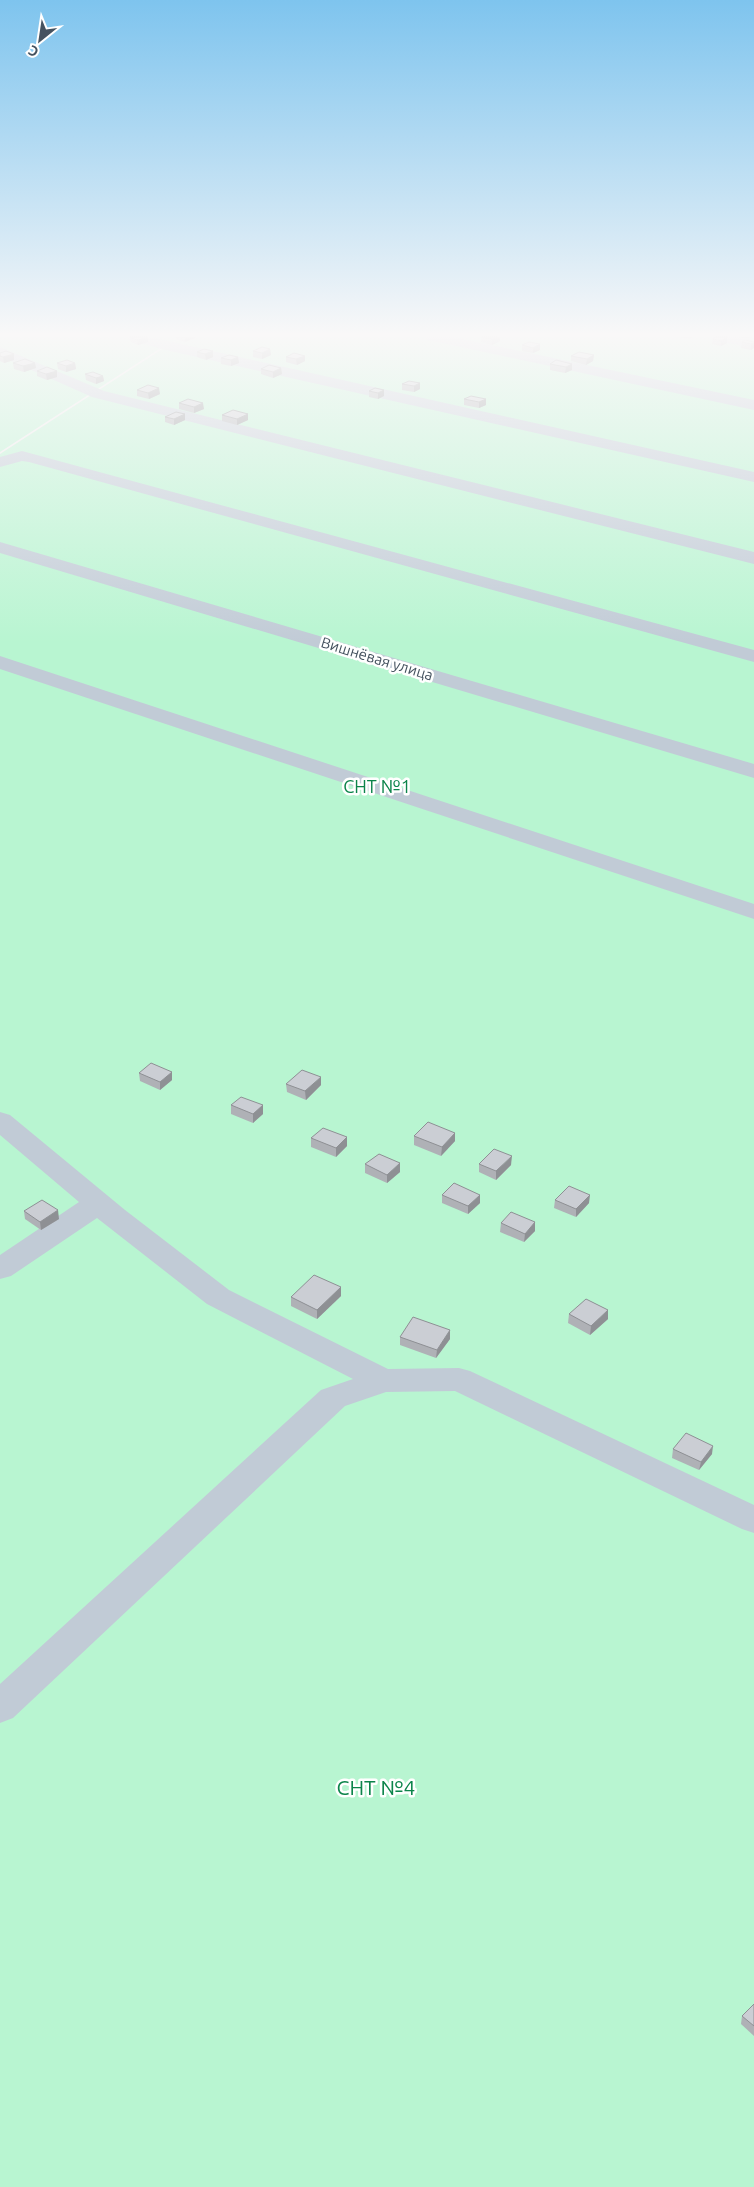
<svg xmlns="http://www.w3.org/2000/svg" width="754" height="2187" font-family="Ubuntu,sans-serif">
	<style>
		.green { fill: #b8f5d1 }
		.lines { fill: none; stroke-linecap: round; stroke-linejoin: round }
		.minor { fill: #c1cbd6; fill-rule: evenodd }
		.wall { fill: #afb1b6 }
		.shaded-wall { fill: #8e9094 }
		.building { fill: #cbced4; stroke: #8e9094 }
		.labels { text-anchor: middle; stroke-width: 5; stroke-linejoin: round; paint-order: stroke }
		.far-street-label { font-size: 15px; fill: #45525f; stroke: #fff }
		.park-label { font-size: 18px; fill: #0c844a; stroke: #fff }
		.near-park-label { font-size: 21px; fill: #0c844a; stroke: #fff }
	</style>
	<rect width="100%" height="100%" fill="#f2efef"/>
	<g class="green">
		<polygon points="0,337 184,337 164,346 0,452"/>
		<polygon points="186,337 754,337 754,2187 0,2187 0,454 170,344"/>
	</g>
	<g class="lines">
		<g class="minor">
			<polygon points="128,337 150,337 754,472 754,482 166,350 130,340"/>
			<polygon points="426,337 453,337 754,400 754,410 433,341 428,340"/>
			<polygon points="711,337 740,337 754,340 754,348 713,340"/>
			<polygon points="0,347 104,391 754,552 754,564 92,397 0,356"/>
			<polygon points="22,451 754,650 754,662 29,462 22,461 0,467 0,457"/>
			<polygon points="0,542 754,764 754,778 0,553"/>
			<polygon points="0,656 754,904 754,919 0,669"/>
			<polygon points="0,1112 10,1115 125,1210 229,1290 388,1369 459,1368 470,1371 754,1505 754,1533 742,1529 455,1391 386,1392 345,1406 13,1718 0,1723 0,1684 321,1390 353,1379 207,1304 97,1218 11,1276 0,1279 0,1255 79,1202 0,1135"/>
		</g>
	</g>
	<g class="wall">
		<polygon points="130,337 148,342 138,345 131,342"/>
		<polygon points="176,337 195,337 195,338 185,342 176,339"/>
		<polygon points="481,337 500,337 500,341 492,345 481,342"/>
		<polygon points="678,337 693,337 689,339"/>
		<polygon points="727,337 727,343 721,346 712,344 713,339"/>
		<polygon points="738,337 751,337 748,339"/>
		<polygon points="742,342 754,342 754,348 751,350 741,348"/>
		<polygon points="540,344 540,350 533,353 522,351 522,345"/>
		<polygon points="270,349 271,355 262,359 253,357 253,351"/>
		<polygon points="213,351 213,357 206,360 197,357 197,352"/>
		<polygon points="0,353 14,360 4,363 0,361"/>
		<polygon points="594,355 593,361 586,365 571,361 571,356"/>
		<polygon points="305,356 305,361 297,365 286,362 286,357"/>
		<polygon points="238,357 239,363 231,366 221,364 221,358"/>
		<polygon points="556,360 572,370 565,373 550,370 550,364"/>
		<polygon points="13,363 35,363 36,368 24,372 14,369"/>
		<polygon points="57,363 75,363 76,369 66,372 58,369"/>
		<polygon points="281,368 282,374 273,378 261,374 261,369"/>
		<polygon points="37,371 57,371 57,377 47,380 37,376"/>
		<polygon points="85,374 103,376 104,381 96,384 86,380"/>
		<polygon points="409,381 420,389 414,392 402,390 402,384"/>
		<polygon points="137,390 160,394 149,399 137,396"/>
		<polygon points="384,390 384,396 378,399 369,397 369,391"/>
		<polygon points="464,399 486,399 486,405 479,408 464,405"/>
		<polygon points="179,403 204,409 194,413 179,409"/>
		<polygon points="185,414 185,420 174,425 165,422 165,417"/>
		<polygon points="222,415 248,420 237,425 222,421"/>
		<polygon points="172,1072 172,1080 160,1090 140,1081 139,1073"/>
		<polygon points="286,1084 321,1085 306,1100 287,1092"/>
		<polygon points="231,1105 263,1105 263,1114 253,1123 231,1114"/>
		<polygon points="455,1133 455,1141 441,1156 414,1145 414,1136"/>
		<polygon points="311,1138 347,1146 336,1157 311,1147"/>
		<polygon points="365,1164 400,1172 387,1183 365,1173"/>
		<polygon points="479,1164 511,1165 496,1180 479,1172"/>
		<polygon points="442,1195 480,1195 480,1203 468,1214 442,1203"/>
		<polygon points="555,1200 589,1203 576,1217 554,1208"/>
		<polygon points="24,1211 59,1219 41,1230 25,1219"/>
		<polygon points="535,1222 535,1231 524,1242 500,1232 501,1223"/>
		<polygon points="341,1287 341,1296 317,1319 291,1306 291,1297"/>
		<polygon points="569,1314 608,1319 590,1335 568,1323"/>
		<polygon points="400,1337 450,1339 436,1358 400,1345"/>
		<polygon points="673,1449 712,1454 699,1470 672,1458"/>
		<polygon points="754,2004 754,2036 741,2024 742,2016"/>
	</g>
	<g class="shaded-wall">
		<polygon points="148,337 148,342 138,345 137,340"/>
		<polygon points="185,337 195,337 195,338 185,342"/>
		<polygon points="497,337 500,337 500,341 492,345 492,339"/>
		<polygon points="727,337 727,343 721,346 721,341"/>
		<polygon points="754,343 754,348 751,350 751,344"/>
		<polygon points="540,344 540,350 533,353 533,348"/>
		<polygon points="270,349 271,355 262,359 262,353"/>
		<polygon points="213,351 213,357 206,360 205,354"/>
		<polygon points="14,354 14,360 4,363 3,357"/>
		<polygon points="594,355 593,361 586,365 587,359"/>
		<polygon points="305,356 305,361 297,365 296,359"/>
		<polygon points="238,357 239,363 231,366 231,360"/>
		<polygon points="35,363 36,368 24,372 23,366"/>
		<polygon points="75,363 76,369 66,372 66,366"/>
		<polygon points="572,364 572,370 565,373 566,367"/>
		<polygon points="281,368 282,374 273,378 273,372"/>
		<polygon points="57,371 57,377 47,380 46,374"/>
		<polygon points="103,376 104,381 96,384 96,378"/>
		<polygon points="420,383 420,389 414,392 414,386"/>
		<polygon points="159,388 160,394 149,399 148,393"/>
		<polygon points="384,390 384,396 378,399 378,393"/>
		<polygon points="486,399 486,405 479,408 479,402"/>
		<polygon points="203,403 204,409 194,413 194,407"/>
		<polygon points="185,414 185,420 174,425 174,419"/>
		<polygon points="248,414 248,420 237,425 237,419"/>
		<polygon points="172,1072 172,1080 160,1090 160,1082"/>
		<polygon points="321,1077 321,1085 306,1100 305,1091"/>
		<polygon points="263,1105 263,1114 253,1123 253,1114"/>
		<polygon points="455,1133 455,1141 441,1156 442,1147"/>
		<polygon points="347,1137 347,1146 336,1157 336,1148"/>
		<polygon points="512,1156 511,1165 496,1180 496,1171"/>
		<polygon points="400,1163 400,1172 387,1183 387,1175"/>
		<polygon points="480,1195 480,1203 468,1214 468,1206"/>
		<polygon points="590,1195 589,1203 576,1217 576,1209"/>
		<polygon points="58,1210 59,1219 41,1230 40,1222"/>
		<polygon points="535,1222 535,1231 524,1242 525,1234"/>
		<polygon points="341,1287 341,1296 317,1319 317,1310"/>
		<polygon points="608,1310 608,1319 590,1335 591,1326"/>
		<polygon points="450,1330 450,1339 436,1358 437,1350"/>
		<polygon points="713,1446 712,1454 699,1470 701,1462"/>
	</g>
	<g class="building">
		<polygon points="130,337 148,337 137,340"/>
		<polygon points="481,337 497,337 492,339"/>
		<polygon points="716,337 727,337 721,341 713,339"/>
		<polygon points="745,340 754,342 754,343 751,344 742,342"/>
		<polygon points="529,342 540,344 533,348 522,345"/>
		<polygon points="262,347 270,349 262,353 253,351"/>
		<polygon points="204,349 213,351 205,354 197,352"/>
		<polygon points="6,351 14,354 3,357 0,356 0,353"/>
		<polygon points="579,352 594,355 587,359 571,356"/>
		<polygon points="294,353 305,356 296,359 286,357"/>
		<polygon points="229,355 238,357 231,360 221,358"/>
		<polygon points="25,359 35,363 23,366 13,363"/>
		<polygon points="67,360 75,363 66,366 57,363"/>
		<polygon points="556,360 572,364 566,367 550,364"/>
		<polygon points="269,365 281,368 273,372 261,369"/>
		<polygon points="47,367 57,371 46,374 37,371"/>
		<polygon points="93,372 103,376 96,378 85,374"/>
		<polygon points="409,381 420,383 414,386 402,384"/>
		<polygon points="148,385 159,388 148,393 137,390"/>
		<polygon points="375,388 384,390 378,393 369,391"/>
		<polygon points="471,396 486,399 479,402 464,399"/>
		<polygon points="188,399 203,403 194,407 179,403"/>
		<polygon points="233,410 248,414 237,419 222,415"/>
		<polygon points="176,412 185,414 174,419 165,417"/>
		<polygon points="151,1063 172,1072 160,1082 139,1073"/>
		<polygon points="302,1070 321,1077 305,1091 286,1084"/>
		<polygon points="241,1097 263,1105 253,1114 231,1105"/>
		<polygon points="428,1122 455,1133 442,1147 414,1136"/>
		<polygon points="323,1128 347,1137 336,1148 311,1138"/>
		<polygon points="494,1149 512,1156 496,1171 479,1164"/>
		<polygon points="379,1154 400,1163 387,1175 365,1164"/>
		<polygon points="454,1183 480,1195 468,1206 442,1195"/>
		<polygon points="569,1186 590,1195 576,1209 555,1200"/>
		<polygon points="42,1200 58,1210 40,1222 24,1211"/>
		<polygon points="511,1212 535,1222 525,1234 501,1223"/>
		<polygon points="314,1275 341,1287 317,1310 291,1297"/>
		<polygon points="586,1299 608,1310 591,1326 569,1314"/>
		<polygon points="413,1317 450,1330 437,1350 400,1337"/>
		<polygon points="686,1433 713,1446 701,1462 673,1449"/>
		<polygon points="754,2004 754,2026 742,2016"/>
	</g>
	<linearGradient id="sky" x2="0" y2="1"><stop stop-color="#7ec4ee"/><stop offset="0.52" stop-color="#f9f8f8"/><stop offset="1" stop-color="#f9f8f8" stop-opacity="0"/></linearGradient>
	<rect width="754" height="643" fill="url(#sky)"/>
	<g class="labels">
		<g class="far-street-label">
			<text transform="translate(377 659) rotate(17)" y="5">Вишнёвая улица</text>
		</g>
		<g class="park-label">
			<text x="377" y="793">СНТ №1</text>
		</g>
		<g class="near-park-label">
			<text x="376" y="1795">СНТ №4</text>
		</g>
	</g>
	<g transform="translate(40 40) rotate(210)" stroke="#ffffff" stroke-width="4" paint-order="stroke">
	<path d="M0-4L9 19L0 12L-9 19Z" fill="#45525f"/>
	<text y="-8" font-size="14" font-weight="bold" text-anchor="middle" fill="#45525f">С</text>
	</g>
</svg>
